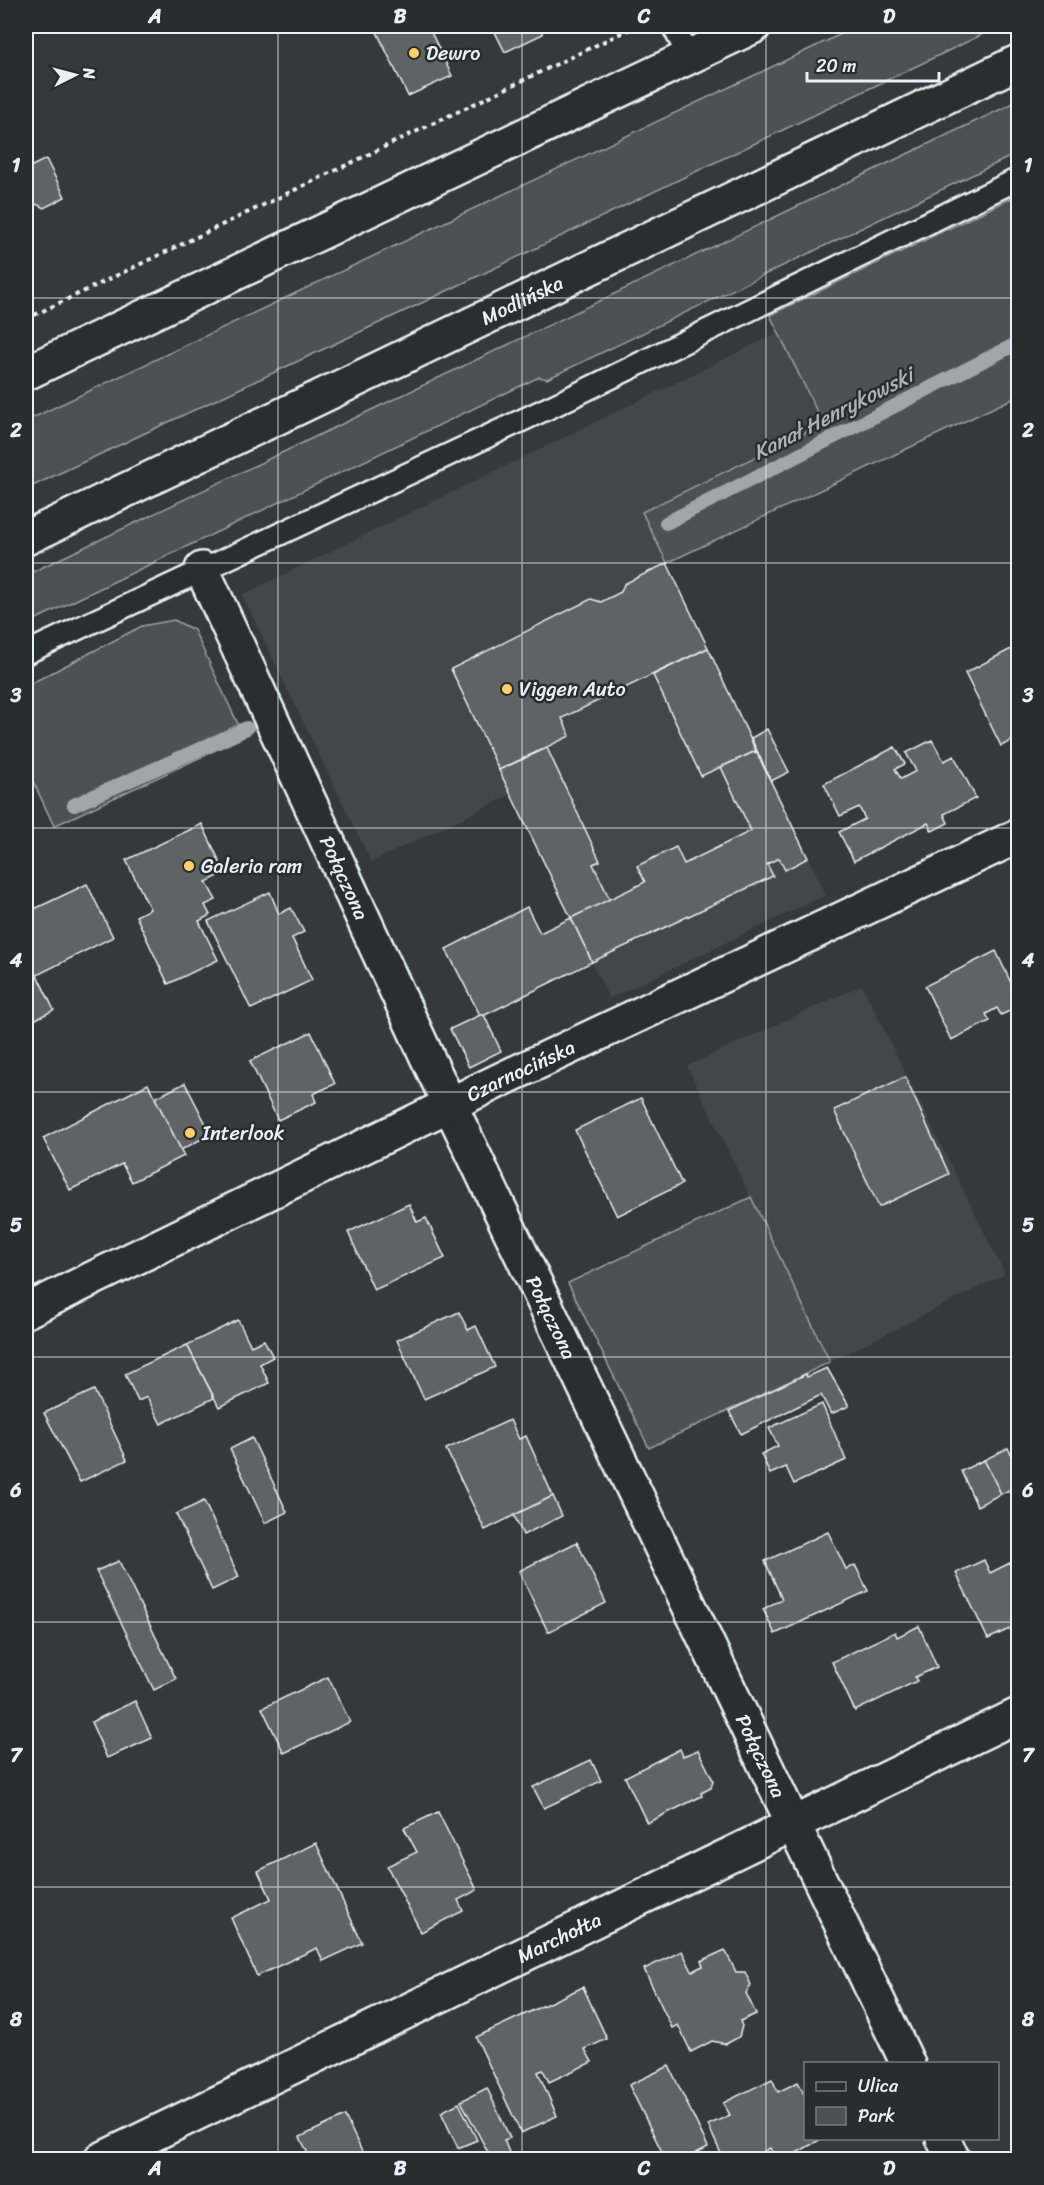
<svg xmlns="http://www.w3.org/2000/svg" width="1044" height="2185" font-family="Sriracha,sans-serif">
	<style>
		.built { fill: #424647 }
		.green { fill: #4d5152; stroke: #9aa1a5; stroke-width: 1.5 }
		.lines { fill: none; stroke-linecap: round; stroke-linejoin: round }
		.stream { stroke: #a0a7ac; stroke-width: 14 }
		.building { fill: #5f6365; stroke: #e8f1f8; stroke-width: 1.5 }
		.service-casing { stroke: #e8f1f8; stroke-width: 26 }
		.minor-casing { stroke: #e8f1f8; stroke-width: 38 }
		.primary-casing { stroke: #e8f1f8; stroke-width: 38 }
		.path { stroke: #e8f1f8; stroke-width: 4; stroke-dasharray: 4.5 4.5; stroke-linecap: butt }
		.service { stroke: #2a2d2e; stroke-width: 21 }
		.minor { stroke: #2a2d2e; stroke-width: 33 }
		.primary { stroke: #2a2d2e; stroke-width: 33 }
		.grid { fill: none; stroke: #e8f1f8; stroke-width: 1.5; stroke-opacity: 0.55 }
		.poi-dot { fill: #ffd166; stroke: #2a2d2e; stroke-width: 2 }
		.labels { text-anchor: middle; stroke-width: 5; stroke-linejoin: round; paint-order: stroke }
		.poi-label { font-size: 20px; fill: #e8f1f8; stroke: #2a2d2e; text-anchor: start }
		.street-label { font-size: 20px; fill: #e8f1f8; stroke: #2a2d2e }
		.water-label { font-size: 21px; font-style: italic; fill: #acb3b8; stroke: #2a2d2e }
		.neatline { fill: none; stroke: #e8f1f8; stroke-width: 2 }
		.grid-label { font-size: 20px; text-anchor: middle; font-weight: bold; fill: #e8f1f8 }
	</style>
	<rect width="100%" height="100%" fill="#35393a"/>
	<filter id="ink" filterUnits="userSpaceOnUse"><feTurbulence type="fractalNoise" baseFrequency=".0167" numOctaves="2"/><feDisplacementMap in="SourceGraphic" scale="12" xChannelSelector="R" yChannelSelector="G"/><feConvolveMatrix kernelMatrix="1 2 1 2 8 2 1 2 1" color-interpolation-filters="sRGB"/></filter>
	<g filter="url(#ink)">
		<g class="built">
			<polygon points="779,332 824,424 642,512 826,895 609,999 511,795 371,862 242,595"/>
			<polygon points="862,985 1005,1274 830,1362 687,1066"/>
		</g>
		<g class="green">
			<polygon points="858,26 1000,26 428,300 26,489 26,421"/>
			<polygon points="1018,101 1018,153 547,379 539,377 26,624 26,575"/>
			<polygon points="1018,195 1018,396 667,563 642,512 823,424 770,315"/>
			<polygon points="174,620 194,630 244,737 54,826 26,766 26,686 142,626"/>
			<polygon points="751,1197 830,1362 649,1448 568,1283"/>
		</g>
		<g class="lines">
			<g class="stream">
				<polyline points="666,523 1018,343"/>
				<polyline points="74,805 247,728"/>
			</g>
		</g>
		<g class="building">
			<polygon points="385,26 428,26 452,76 408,96 376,30"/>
			<polygon points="492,26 539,26 543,34 505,52"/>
			<polygon points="46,159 65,197 44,208 36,204 26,210 26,169"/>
			<polygon points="667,563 708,648 562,718 570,736 499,770 451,669 591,599 601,602 621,592 624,584"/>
			<polygon points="708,648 756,751 701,776 653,675"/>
			<polygon points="1011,649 1018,663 1018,738 1001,746 965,673"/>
			<polygon points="767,729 789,772 771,781 751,738"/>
			<polygon points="932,740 944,761 954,756 976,798 944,814 948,823 932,831 928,823 854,861 839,832 865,819 859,807 840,816 824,784 895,747 905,764 895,769 901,779 916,771 906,753"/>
			<polygon points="547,748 600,861 593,864 610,900 571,918 499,770"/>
			<polygon points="756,751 808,858 785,870 779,858 767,864 773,876 592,962 571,918 645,882 637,866 676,847 684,864 751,831 721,767"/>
			<polygon points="202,824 225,873 206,882 216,900 205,905 210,915 199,921 218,960 168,984 136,916 150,909 126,860"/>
			<polygon points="87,884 113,937 37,975 54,1010 26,1024 26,913"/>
			<polygon points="270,892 279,914 291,908 304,932 292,938 312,980 251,1009 208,921"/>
			<polygon points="527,907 540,933 571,918 592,962 481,1017 446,949"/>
			<polygon points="996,951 1018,998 1018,1007 1001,1015 997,1008 986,1014 990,1021 951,1040 925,986"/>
			<polygon points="480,1015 484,1015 501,1051 469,1067 450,1029"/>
			<polygon points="311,1032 335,1084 313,1094 316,1102 278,1120 250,1061"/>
			<polygon points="905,1077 949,1174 879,1207 834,1110"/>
			<polygon points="185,1083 211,1134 181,1150 155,1098"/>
			<polygon points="148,1084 184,1156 132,1182 122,1164 70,1190 43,1138"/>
			<polygon points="641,1098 682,1184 617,1216 575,1130"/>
			<polygon points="409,1204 417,1222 426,1218 445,1258 374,1290 348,1232"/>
			<polygon points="459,1312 468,1330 476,1326 495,1367 424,1399 397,1340"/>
			<polygon points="238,1320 251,1346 264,1340 273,1357 260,1364 269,1383 219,1407 187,1345"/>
			<polygon points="187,1345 214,1398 161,1424 147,1397 138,1401 125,1374"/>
			<polygon points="827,1368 849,1406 831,1414 821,1395 741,1434 729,1411 806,1374 807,1377"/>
			<polygon points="94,1390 127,1460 80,1482 44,1413"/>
			<polygon points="822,1404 846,1460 794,1484 786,1467 770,1474 761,1454 778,1446 769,1428"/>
			<polygon points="510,1420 519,1439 526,1436 553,1496 485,1530 446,1449"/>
			<polygon points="252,1438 287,1512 265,1523 230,1449"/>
			<polygon points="1008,1448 1018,1469 1018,1486 1001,1494 984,1460"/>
			<polygon points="984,1460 1001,1494 977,1506 961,1471"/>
			<polygon points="553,1496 562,1516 523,1535 514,1515"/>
			<polygon points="204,1501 239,1577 212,1590 176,1514"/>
			<polygon points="828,1532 846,1569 855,1565 868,1591 775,1634 763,1609 782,1599 765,1561"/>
			<polygon points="577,1542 606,1603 548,1632 519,1571"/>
			<polygon points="1018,1559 1018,1625 988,1639 956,1573 984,1560 990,1573"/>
			<polygon points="119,1561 176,1679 154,1690 96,1571"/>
			<polygon points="919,1626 937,1667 915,1677 917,1681 855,1711 832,1662 895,1632 897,1637"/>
			<polygon points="328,1677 350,1722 284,1753 262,1708"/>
			<polygon points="135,1701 152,1738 107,1758 91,1722"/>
			<polygon points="680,1749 683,1756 698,1750 713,1780 711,1788 701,1793 702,1796 647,1823 625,1777"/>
			<polygon points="591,1760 601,1781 544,1808 533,1787"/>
			<polygon points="438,1812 477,1890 458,1900 463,1911 421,1932 387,1866 417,1852 404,1828"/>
			<polygon points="316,1843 362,1943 323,1961 317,1948 257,1976 231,1918 271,1899 258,1871"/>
			<polygon points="725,1950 736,1972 745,1972 751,1985 746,1993 756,2014 740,2021 742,2026 739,2037 726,2044 712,2041 691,2052 678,2025 672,2028 644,1969 682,1951 692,1971 703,1966 701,1961"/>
			<polygon points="583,1987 607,2039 585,2049 592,2062 549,2082 543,2070 538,2072 557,2116 521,2133 476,2037"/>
			<polygon points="669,2066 708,2147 683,2160 666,2160 629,2085"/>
			<polygon points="772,2079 778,2092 798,2082 806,2098 806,2138 823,2138 784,2160 776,2160 770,2148 748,2160 724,2160 708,2125 730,2115 723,2103"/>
			<polygon points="487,2088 510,2138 504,2140 511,2157 504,2160 492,2160 461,2101"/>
			<polygon points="459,2103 477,2140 458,2148 441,2112"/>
			<polygon points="345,2116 366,2160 311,2160 300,2137"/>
		</g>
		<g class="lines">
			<defs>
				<g id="service">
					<polyline points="673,26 689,57"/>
					<polyline points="26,653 561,402 1018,179"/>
				</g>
				<g id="minor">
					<path id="s1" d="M202,569L428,1059L908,2064"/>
					<path id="s2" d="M26,1311L496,1082L1018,836"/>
					<polyline points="943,2138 953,2160"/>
					<path id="s3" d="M100,2160L1018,1715"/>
				</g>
				<g id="primary">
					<polyline points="26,373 754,26"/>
					<path id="s4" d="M26,538L1018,62"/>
				</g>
			</defs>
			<use href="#service" class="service-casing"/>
			<use href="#minor" class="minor-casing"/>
			<use href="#primary" class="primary-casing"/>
			<polyline class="path" points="26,319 636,26"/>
			<use href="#service" class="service"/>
			<use href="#minor" class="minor"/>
			<use href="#primary" class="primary"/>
		</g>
	</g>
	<path class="grid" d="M278,26V2160M522,26V2160M766,26V2160M26,298H1018M26,563H1018M26,828H1018M26,1092H1018M26,1357H1018M26,1622H1018M26,1887H1018"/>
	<g class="poi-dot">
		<circle cx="414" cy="53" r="6"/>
		<circle cx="507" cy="689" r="6"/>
		<circle cx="189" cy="866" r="6"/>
		<circle cx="190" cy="1133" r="6"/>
	</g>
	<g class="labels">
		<g class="poi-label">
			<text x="426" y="60">Dewro</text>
			<text x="519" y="696">Viggen Auto</text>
			<text x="201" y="873">Galeria ram</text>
			<text x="202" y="1140">Interlook</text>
		</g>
		<g class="street-label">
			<text dy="7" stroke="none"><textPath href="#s4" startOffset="550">Modlińska</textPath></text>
			<text dy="7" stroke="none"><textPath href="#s1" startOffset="340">Połączona</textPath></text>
			<text dy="7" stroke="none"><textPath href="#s2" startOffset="550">Czarnocińska</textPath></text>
			<text dy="7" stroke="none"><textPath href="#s1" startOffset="826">Połączona</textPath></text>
			<text dy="7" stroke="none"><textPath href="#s1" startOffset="1312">Połączona</textPath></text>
			<text dy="7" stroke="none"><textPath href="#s3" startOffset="510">Marchołta</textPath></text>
		</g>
		<g class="water-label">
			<text transform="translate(833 414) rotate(-27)" y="7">Kanał Henrykowski</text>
		</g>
	</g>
	<rect width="1044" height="2185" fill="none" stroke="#2a2d2e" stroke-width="66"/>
	<rect x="804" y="2062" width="195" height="78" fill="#2a2d2e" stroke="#767b7f" stroke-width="1.5"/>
	<rect x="816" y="2082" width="30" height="9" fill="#2a2d2e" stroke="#767b7f" stroke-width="1.5"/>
	<text x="858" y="2092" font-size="18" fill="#e8f1f8">Ulica</text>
	<rect x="816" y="2107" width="30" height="18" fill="#4d5152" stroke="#767b7f" stroke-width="1.5"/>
	<text x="858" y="2122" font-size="18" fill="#e8f1f8">Park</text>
	<g transform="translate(75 75) rotate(84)" stroke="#2a2d2e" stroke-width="4.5" paint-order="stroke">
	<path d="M0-4.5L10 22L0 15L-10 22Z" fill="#e8f1f8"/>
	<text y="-9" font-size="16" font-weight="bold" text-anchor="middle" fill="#e8f1f8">N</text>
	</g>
	<path d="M807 72v9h132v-9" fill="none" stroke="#e8f1f8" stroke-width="3"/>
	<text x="816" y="72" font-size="18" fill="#e8f1f8" stroke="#2a2d2e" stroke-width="4.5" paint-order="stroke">20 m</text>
	<rect x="33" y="33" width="978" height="2119" class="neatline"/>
	<g class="grid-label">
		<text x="155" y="23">A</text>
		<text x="400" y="23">B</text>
		<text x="644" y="23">C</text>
		<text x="889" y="23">D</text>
		<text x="16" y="172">1</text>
		<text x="1028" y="172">1</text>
		<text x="16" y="437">2</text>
		<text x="1028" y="437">2</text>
		<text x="16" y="702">3</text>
		<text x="1028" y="702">3</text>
		<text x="16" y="967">4</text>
		<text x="1028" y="967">4</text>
		<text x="16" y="1232">5</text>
		<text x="1028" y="1232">5</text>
		<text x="16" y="1497">6</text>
		<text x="1028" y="1497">6</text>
		<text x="16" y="1762">7</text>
		<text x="1028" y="1762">7</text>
		<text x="16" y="2026">8</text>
		<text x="1028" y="2026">8</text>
		<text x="155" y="2175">A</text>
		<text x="400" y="2175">B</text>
		<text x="644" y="2175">C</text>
		<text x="889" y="2175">D</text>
	</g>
</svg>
